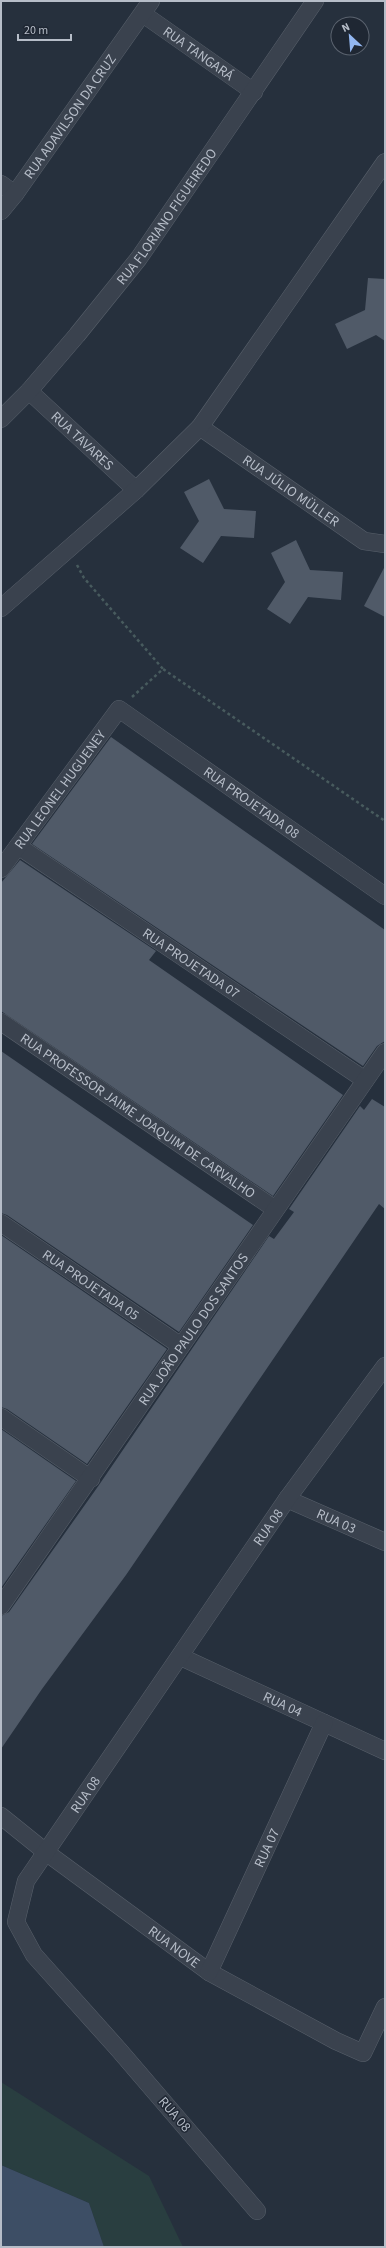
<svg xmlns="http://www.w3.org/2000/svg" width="386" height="2248" font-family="'Source Sans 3',sans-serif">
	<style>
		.green { fill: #293e40 }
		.water { fill: #3d4e65 }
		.building { fill: #505a68 }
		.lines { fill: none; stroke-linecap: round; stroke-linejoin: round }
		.street-casing { stroke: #58606b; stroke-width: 18 }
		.path { stroke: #485b5e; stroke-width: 2.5; stroke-dasharray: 3 3; stroke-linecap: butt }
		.street { stroke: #3a424e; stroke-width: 17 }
		.labels { text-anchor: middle; stroke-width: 3; stroke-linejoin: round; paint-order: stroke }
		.street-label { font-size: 14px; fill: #b6bdc8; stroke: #1f2733 }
	</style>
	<rect width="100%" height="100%" fill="#26303d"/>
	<polygon class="green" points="1,2082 149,2176 183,2247 104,2247 89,2203 1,2165"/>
	<polygon class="water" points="1,2165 89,2203 104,2247 1,2247"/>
	<g class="building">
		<polygon points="368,278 385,279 385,341 376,335 347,349 335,324 365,310"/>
		<polygon points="209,479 224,509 256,511 254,538 221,536 203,563 180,548 199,521 184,492"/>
		<polygon points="296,540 310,570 343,572 341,600 308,597 290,624 267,609 285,582 271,553"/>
		<polygon points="385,566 385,617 364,606"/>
		<polygon points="111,737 385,930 385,1041 377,1046 363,1066 32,844"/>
		<polygon points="20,860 156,951 149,960 343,1095 273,1196 1,1011 1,883"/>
		<polygon points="1,1051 253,1225 179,1332 7,1215 1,1213"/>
		<polygon points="372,1099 385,1107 385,1209 379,1204 126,1575 42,1689 1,1749 1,1616 9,1612 99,1485 269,1236 274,1239 294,1212 289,1209 360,1106 364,1110"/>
		<polygon points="1,1235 167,1349 87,1464 7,1409 1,1407"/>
		<polygon points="1,1429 76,1481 1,1588"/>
	</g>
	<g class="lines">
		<defs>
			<g id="street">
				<path id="s1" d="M143,14L254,92"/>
				<polyline points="1,184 15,194"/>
				<path id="s2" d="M1,211L15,194L151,1"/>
				<path id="s3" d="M29,391L136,490"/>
				<path id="s4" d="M1,419L29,391L77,335L139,258L315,1"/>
				<path id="s5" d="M200,427L364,541L385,544"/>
				<polyline points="1,608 136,490 200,427 385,162"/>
				<path id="s6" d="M18,846L365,1080"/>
				<path id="s7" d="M1,869L119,709L385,896"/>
				<path id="s8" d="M1,1022L275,1209"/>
				<path id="s9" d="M1,1223L181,1346"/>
				<polyline points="1,1417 91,1479"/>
				<path id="s10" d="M287,1499L385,1542"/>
				<path id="s11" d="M1,1606L385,1052"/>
				<path id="s12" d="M181,1657L385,1751"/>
				<path id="s13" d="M1,1816L47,1853L209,1972L336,2041L363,2053L385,2007"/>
				<path id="s14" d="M209,1972L324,1723"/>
				<path id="s15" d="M257,2211L119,2050L34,1955L16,1922L26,1881L287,1499L385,1366"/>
			</g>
		</defs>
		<use href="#street" class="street-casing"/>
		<g class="path">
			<polyline points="77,565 84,578 163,669"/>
			<polyline points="132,697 163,669 385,821"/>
		</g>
		<use href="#street" class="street"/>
	</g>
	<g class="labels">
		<g class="street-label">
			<text dy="5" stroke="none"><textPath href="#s1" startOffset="68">RUA TANGARÁ</textPath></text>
			<text dy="5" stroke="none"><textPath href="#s2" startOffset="117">RUA ADAVILSON DA CRUZ</textPath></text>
			<text dy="5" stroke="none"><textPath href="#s4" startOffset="262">RUA FLORIANO FIGUEIREDO</textPath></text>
			<text dy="5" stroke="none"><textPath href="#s3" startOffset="73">RUA TAVARES</textPath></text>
			<text dy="5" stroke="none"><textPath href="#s5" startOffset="111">RUA JÚLIO MÜLLER</textPath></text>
			<text dy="5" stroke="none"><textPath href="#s7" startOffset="99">RUA LEONEL HUGUENEY</textPath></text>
			<text dy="5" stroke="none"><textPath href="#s7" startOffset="361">RUA PROJETADA 08</textPath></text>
			<text dy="5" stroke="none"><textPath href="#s6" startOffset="209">RUA PROJETADA 07</textPath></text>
			<text dy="5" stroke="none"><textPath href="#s8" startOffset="166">RUA PROFESSOR JAIME JOAQUIM DE CARVALHO</textPath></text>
			<text dy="5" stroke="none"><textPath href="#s9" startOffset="109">RUA PROJETADA 05</textPath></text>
			<text dy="5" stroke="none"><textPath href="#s11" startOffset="337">RUA JOÃO PAULO DOS SANTOS</textPath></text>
			<text dy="5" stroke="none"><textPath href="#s10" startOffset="54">RUA 03</textPath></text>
			<text dy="5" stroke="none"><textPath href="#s15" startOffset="848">RUA 08</textPath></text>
			<text dy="5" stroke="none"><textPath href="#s12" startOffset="112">RUA 04</textPath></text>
			<text dy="5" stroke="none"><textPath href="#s15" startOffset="524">RUA 08</textPath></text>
			<text dy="5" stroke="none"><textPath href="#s14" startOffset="137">RUA 07</textPath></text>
			<text dy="5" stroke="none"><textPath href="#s13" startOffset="217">RUA NOVE</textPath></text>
			<text transform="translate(175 2114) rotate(49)" y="5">RUA 08</text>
		</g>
	</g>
	<rect width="386" height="2248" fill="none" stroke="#b6bdc8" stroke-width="4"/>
	<g transform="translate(350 36) rotate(334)"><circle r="19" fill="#1f2733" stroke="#5b636f"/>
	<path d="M0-3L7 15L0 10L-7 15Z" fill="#93b7f1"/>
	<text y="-6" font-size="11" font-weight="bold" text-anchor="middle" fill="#b6bdc8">N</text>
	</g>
	<path d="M18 34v6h53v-6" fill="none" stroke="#b6bdc8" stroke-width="2"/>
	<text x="24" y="34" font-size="12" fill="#b6bdc8" stroke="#1f2733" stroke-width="3" paint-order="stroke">20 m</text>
</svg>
